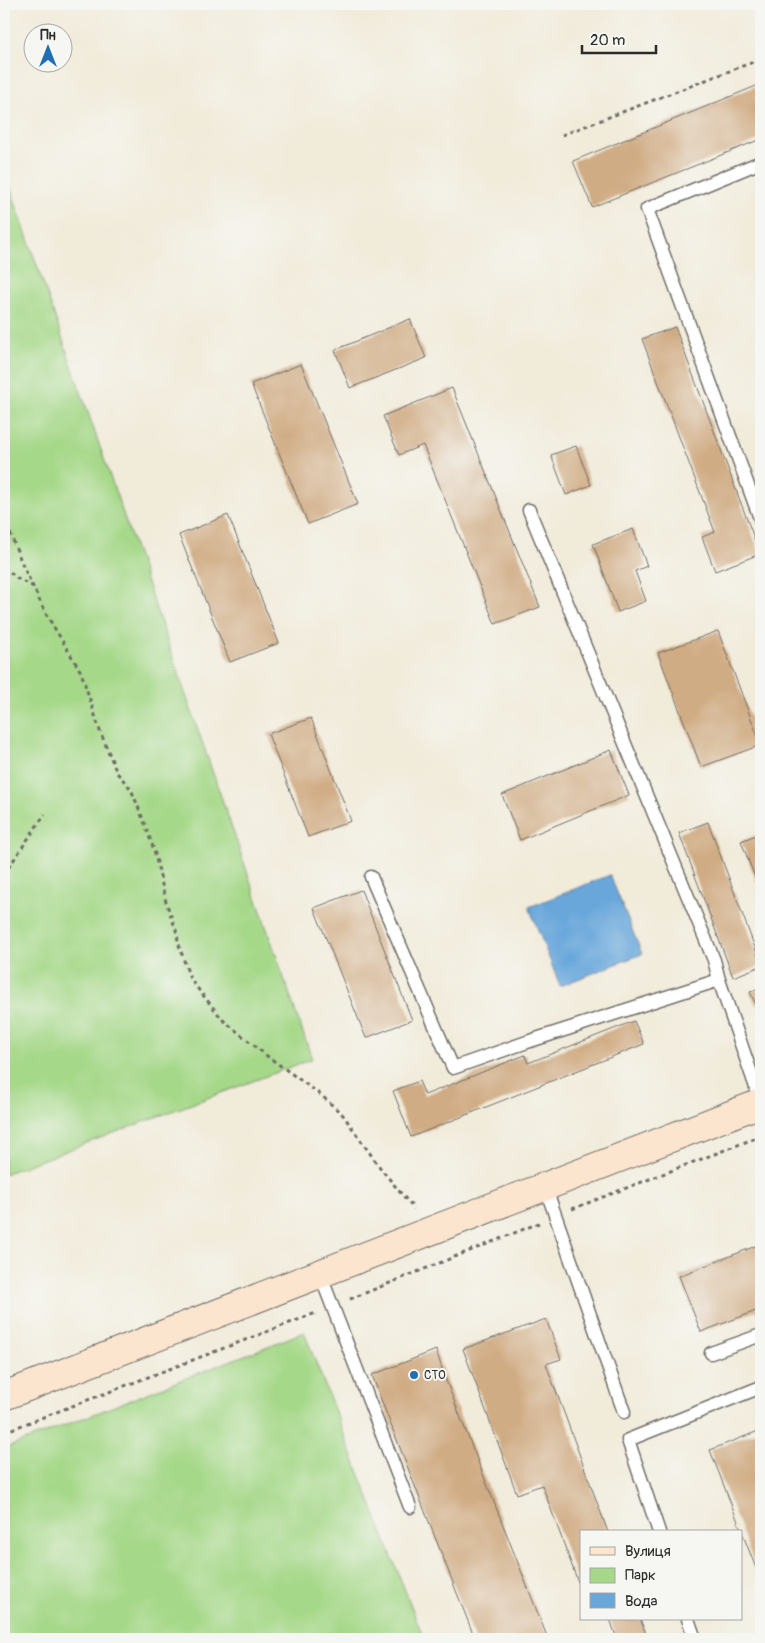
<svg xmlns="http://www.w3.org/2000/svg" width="765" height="1643" font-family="Pangolin,sans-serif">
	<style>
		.green { fill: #a5d888; stroke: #68825a }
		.water { fill: #69a7db; stroke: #4a6983 }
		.building { fill: #d0ac84 }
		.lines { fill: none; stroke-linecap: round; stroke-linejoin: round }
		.lane-casing { stroke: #706e68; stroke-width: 15 }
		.secondary-casing { stroke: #706e68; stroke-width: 30 }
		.path { stroke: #706e68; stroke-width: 3; stroke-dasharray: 4 4; stroke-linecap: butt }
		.lane { stroke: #fff; stroke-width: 12 }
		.secondary { stroke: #fbe5cf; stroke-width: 28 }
		.poi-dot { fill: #1f6fb2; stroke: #f6f6f2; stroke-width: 2 }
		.labels { text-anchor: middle; stroke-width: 4; stroke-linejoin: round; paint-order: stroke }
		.poi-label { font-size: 12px; fill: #2b2b2b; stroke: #f6f6f2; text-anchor: start }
	</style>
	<rect width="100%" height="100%" fill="#f6f6f2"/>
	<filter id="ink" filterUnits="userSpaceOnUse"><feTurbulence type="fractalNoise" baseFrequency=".02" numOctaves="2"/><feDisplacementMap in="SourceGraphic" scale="10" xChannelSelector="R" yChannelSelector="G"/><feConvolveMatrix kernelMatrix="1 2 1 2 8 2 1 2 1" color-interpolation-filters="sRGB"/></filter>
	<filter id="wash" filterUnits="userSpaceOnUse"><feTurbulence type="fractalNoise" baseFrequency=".0096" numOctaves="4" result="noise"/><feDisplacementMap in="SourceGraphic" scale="20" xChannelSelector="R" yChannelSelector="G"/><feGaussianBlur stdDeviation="1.12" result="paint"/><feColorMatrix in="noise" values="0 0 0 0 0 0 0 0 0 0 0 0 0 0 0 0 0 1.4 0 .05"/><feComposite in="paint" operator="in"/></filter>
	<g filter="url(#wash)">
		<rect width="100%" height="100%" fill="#f1ebda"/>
		<g class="green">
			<polygon points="4,170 312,1059 4,1174"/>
			<polygon points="304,1332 424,1639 4,1639 4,1449"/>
		</g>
		<polygon class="water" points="610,875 642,954 560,986 529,907"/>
		<g id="blocks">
			<g class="building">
				<polygon points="761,84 761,139 592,207 573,161"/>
				<polygon points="410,319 426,358 350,388 335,350"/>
				<polygon points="675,327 760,554 715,571 702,537 715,532 642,339"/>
				<polygon points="301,364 358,504 308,524 251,384"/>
				<polygon points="452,388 540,607 495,624 423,445 399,455 383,416"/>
				<polygon points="576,446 591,485 566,495 551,455"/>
				<polygon points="228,515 279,643 230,662 179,535"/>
				<polygon points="633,529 647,566 635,571 646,601 618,612 593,544"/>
				<polygon points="718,631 761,745 701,767 658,653"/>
				<polygon points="311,718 351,821 308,837 268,734"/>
				<polygon points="611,750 629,795 520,840 502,795"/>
				<polygon points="708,822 761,964 761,966 733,977 679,833"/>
				<polygon points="761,833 761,893 741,841"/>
				<polygon points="361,890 412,1020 366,1038 314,908"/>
				<polygon points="761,988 761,1003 756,1005 750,992"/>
				<polygon points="634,1021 644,1044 411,1137 393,1091 419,1081 425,1095 525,1055 528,1063"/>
				<polygon points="761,1244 761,1309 701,1332 679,1276"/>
				<polygon points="546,1319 561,1359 546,1364 608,1532 581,1532 581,1590 542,1485 517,1494 463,1349"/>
				<polygon points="436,1350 445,1378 548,1639 475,1639 382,1402 372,1375"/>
				<polygon points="761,1430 761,1581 710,1450"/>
				<polygon points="610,1619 640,1619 648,1639 617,1639"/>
			</g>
		</g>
	</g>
	<g filter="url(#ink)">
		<use href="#blocks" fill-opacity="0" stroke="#706e68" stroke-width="1"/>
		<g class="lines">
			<defs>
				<g id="lane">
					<polyline points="761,162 647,209 761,521"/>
					<polyline points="529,510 714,960 719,980 761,1102"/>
					<polyline points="371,877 453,1068 527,1042 719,980"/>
					<polyline points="545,1186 624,1412"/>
					<polyline points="320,1274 410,1507"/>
					<polyline points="711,1353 761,1335"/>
					<polyline points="659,1532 628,1440 761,1387"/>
					<polyline points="688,1619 695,1639"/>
				</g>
				<polyline id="secondary" points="4,1396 761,1103"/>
			</defs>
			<use href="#lane" class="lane-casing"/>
			<use href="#secondary" class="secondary-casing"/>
			<g class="path">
				<polyline points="562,135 761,59"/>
				<polyline points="4,518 23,566 46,614 81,672 100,731 117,773 131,789 145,824 154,850 166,902 176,930 179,945 190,979 223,1020 267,1056 321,1095 343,1115 381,1169 414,1209"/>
				<polyline points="4,567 18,579 32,586"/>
				<polyline points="4,874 45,814"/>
				<polyline points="572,1209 761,1136"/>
				<polyline points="350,1299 539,1223"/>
				<polyline points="4,1432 316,1313"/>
			</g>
			<use href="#lane" class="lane"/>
			<use href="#secondary" class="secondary"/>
		</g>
	</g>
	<circle class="poi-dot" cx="414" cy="1375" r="5"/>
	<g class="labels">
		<g class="poi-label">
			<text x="424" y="1379">СТО</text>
		</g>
	</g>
	<rect width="765" height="1643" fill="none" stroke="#f6f6f2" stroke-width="20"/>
	<rect x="580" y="1530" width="162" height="90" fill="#f6f6f2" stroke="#a5a5a2"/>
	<rect x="590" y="1547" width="25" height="8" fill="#fbe5cf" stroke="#a5a5a2"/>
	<text x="625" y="1556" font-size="15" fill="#2b2b2b">Вулиця</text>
	<rect x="590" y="1568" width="25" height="15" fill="#a5d888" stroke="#a5a5a2"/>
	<text x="625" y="1580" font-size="15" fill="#2b2b2b">Парк</text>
	<rect x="590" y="1593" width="25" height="15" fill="#69a7db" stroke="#a5a5a2"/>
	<text x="625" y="1606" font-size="15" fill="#2b2b2b">Вода</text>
	<g transform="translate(48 48)"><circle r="24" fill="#f6f6f2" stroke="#a5a5a2"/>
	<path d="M0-4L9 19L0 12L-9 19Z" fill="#1f6fb2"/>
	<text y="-8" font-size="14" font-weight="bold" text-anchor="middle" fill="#2b2b2b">Пн</text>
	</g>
	<path d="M582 45v8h74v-8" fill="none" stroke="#2b2b2b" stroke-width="2.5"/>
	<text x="590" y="45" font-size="15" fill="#2b2b2b" stroke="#f6f6f2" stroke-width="4" paint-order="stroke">20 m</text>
</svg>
